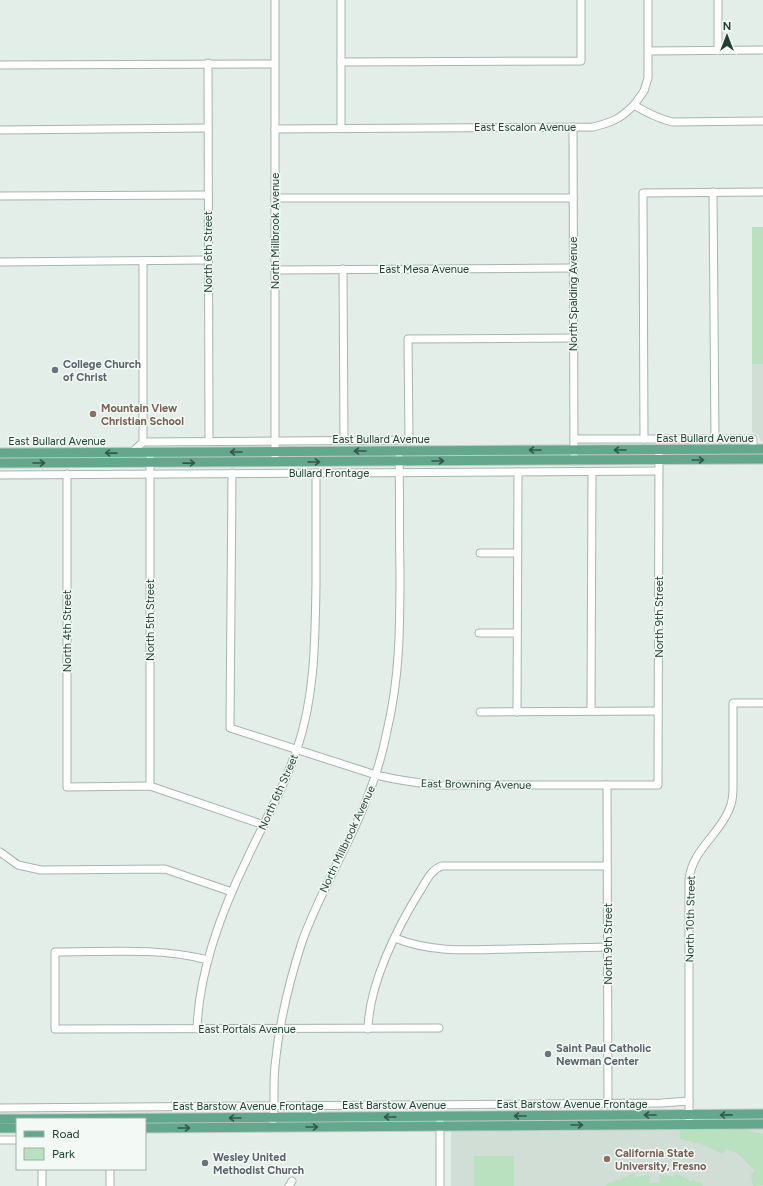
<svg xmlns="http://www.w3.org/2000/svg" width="763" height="1186" font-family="Figtree,sans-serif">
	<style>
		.built { fill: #d0ded6 }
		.green { fill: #b9e0bf }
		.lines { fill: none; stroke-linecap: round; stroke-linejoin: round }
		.minor-casing { stroke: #a4b6ad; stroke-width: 9 }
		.major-casing { stroke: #c1cac6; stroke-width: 11 }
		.minor { stroke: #fff; stroke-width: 7 }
		.major { stroke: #63a78c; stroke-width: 9 }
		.oneway { stroke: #315a49 }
		.worship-dot { fill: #6b7280; stroke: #f3faf5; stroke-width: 1.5 }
		.education-dot { fill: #8d6e63; stroke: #f3faf5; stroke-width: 1.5 }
		.labels { text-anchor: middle; stroke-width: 3; stroke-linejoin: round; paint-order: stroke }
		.street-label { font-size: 11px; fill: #204033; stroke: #f3faf5 }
		.worship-label { font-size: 11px; font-weight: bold; fill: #5b616d; stroke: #f3faf5; text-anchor: start }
		.education-label { font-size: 11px; font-weight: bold; fill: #785e54; stroke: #f3faf5; text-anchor: start }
	</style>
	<rect width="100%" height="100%" fill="#e2eee7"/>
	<g class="built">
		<polygon points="752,364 763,364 763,442 761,442 758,435 752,432"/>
		<polygon points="763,1129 763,1186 451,1186 451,1131"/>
	</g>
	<g class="green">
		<rect x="752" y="227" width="11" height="137"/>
		<polygon points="743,1129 763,1134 763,1185 753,1186 751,1175 755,1171 737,1153 726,1149 723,1154 701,1144 680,1139 680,1130"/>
		<rect x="474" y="1156" width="40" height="30"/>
		<polygon points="634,1173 635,1177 650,1175 650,1183 659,1183 660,1175 674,1177 675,1173 686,1178 691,1182 693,1180 698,1183 700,1182 703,1186 606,1186 610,1181 612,1183 617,1179 618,1181 623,1178"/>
	</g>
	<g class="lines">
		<defs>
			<g id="minor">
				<polyline points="275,0 275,456"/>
				<polyline points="341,0 341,128"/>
				<polyline points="718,0 718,50"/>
				<polyline points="649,51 763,50"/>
				<polyline points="341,62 581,61 581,0"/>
				<polyline points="208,63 209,441"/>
				<polyline points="0,65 275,64"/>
				<polyline points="634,105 644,91 648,78 648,0"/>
				<polyline points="573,127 574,461"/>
				<path d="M275,129L593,127C613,122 620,119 634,105C647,113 657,118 672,122L763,121"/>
				<polyline points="0,130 208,128"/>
				<polyline points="713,192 715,439"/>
				<polyline points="0,196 208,195"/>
				<polyline points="275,198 573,198"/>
				<polyline points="0,262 208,260"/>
				<polyline points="343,269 344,440"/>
				<polyline points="275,270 573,268"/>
				<polyline points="574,439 753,439 753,449"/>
				<polyline points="644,439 643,193 763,192"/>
				<polyline points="143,442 409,440 408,339 573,338"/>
				<polyline points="131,453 143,442 143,261"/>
				<polyline points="150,458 150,786"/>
				<path d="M232,473L230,728L376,775C397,780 417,783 438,785H658L659,455"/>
				<polyline points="67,474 67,787 150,786 264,825"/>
				<polyline points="0,475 659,471"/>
				<polyline points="480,553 517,553"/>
				<polyline points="479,633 517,633"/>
				<polyline points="591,711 592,472"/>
				<polyline points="480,712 658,711"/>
				<polyline points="517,712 518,472"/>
				<polyline points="607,785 608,1104"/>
				<polyline points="0,852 18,865 41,870 165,869 232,892"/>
				<path d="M395,938C431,953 471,950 510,949C542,948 575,948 608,947"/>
				<path d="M208,960C158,947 106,952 55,952V1029L439,1028"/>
				<path d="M197,1029C199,970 221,912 247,859C264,822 284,788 297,749C315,696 315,641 316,585C316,548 316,510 316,473"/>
				<path d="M368,1029C369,984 397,928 420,891C426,882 431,869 442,866H607"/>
				<polyline points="0,1108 662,1103 689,1101"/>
				<path d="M689,1119V879C693,849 718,836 729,810C732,803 733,796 733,789V703H763"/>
				<path d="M273,1121C275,1103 273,1084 275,1066C279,1023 289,982 302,942C317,899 340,861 358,820C371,791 381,762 387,731C400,676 400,627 400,571C399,533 400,495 399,457"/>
				<polyline points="440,1122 440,1186"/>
				<polyline points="0,1140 17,1140"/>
				<polyline points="42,1169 42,1186"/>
				<polyline points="110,1186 110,1169"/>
				<polyline points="289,1186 292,1181"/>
			</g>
			<g id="major">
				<polyline points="0,453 763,449"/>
				<polyline points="0,463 763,459"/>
				<polyline points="0,1119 23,1119"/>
				<polyline points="25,1119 763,1114"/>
				<polyline points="0,1128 17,1128"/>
				<polyline points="145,1128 763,1124"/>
			</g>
		</defs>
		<use href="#minor" class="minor-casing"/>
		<use href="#major" class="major-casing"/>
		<use href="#minor" class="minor"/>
		<use href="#major" class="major"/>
	</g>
	<defs><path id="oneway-shaft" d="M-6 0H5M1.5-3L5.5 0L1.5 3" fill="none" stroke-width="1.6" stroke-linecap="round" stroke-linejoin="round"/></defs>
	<g class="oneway">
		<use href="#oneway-shaft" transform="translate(535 450) rotate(180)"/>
		<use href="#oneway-shaft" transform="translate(620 450) rotate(180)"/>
		<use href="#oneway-shaft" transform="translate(360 451) rotate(180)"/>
		<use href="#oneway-shaft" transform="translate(236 452) rotate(180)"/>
		<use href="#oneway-shaft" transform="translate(111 453) rotate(-179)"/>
		<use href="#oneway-shaft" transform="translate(698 460)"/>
		<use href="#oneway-shaft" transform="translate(438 461)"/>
		<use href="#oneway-shaft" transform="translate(314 462)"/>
		<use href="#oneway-shaft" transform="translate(39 463)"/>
		<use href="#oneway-shaft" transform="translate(189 463) rotate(-1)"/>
		<use href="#oneway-shaft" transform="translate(650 1115) rotate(180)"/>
		<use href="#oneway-shaft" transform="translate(726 1115) rotate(179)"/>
		<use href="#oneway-shaft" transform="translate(520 1116) rotate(180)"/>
		<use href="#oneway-shaft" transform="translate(390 1117) rotate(180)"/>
		<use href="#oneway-shaft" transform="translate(235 1118) rotate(-180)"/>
		<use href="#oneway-shaft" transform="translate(577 1125)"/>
		<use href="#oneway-shaft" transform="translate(312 1127)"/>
		<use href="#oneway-shaft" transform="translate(184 1128)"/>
	</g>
	<g class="worship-dot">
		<circle cx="55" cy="370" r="4"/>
		<circle cx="548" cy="1054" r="4"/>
		<circle cx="205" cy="1163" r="4"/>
	</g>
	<g class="education-dot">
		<circle cx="93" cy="414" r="4"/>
		<circle cx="607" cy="1159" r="4"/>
	</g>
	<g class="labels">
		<g class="street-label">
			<text x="525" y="131">East Escalon Avenue</text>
			<text transform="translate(275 231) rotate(-90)" y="4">North Millbrook Avenue</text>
			<text transform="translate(208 252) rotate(-90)" y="4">North 6th Street</text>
			<text x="424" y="273">East Mesa Avenue</text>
			<text transform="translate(573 294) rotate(-90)" y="4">North Spalding Avenue</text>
			<text x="705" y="442">East Bullard Avenue</text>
			<text x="381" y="443">East Bullard Avenue</text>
			<text x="57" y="445">East Bullard Avenue</text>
			<text x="329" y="477">Bullard Frontage</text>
			<text transform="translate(659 617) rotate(-90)" y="4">North 9th Street</text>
			<text transform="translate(150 620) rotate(-90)" y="4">North 5th Street</text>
			<text transform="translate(67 631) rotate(-90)" y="4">North 4th Street</text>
			<text transform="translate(476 784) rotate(1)" y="4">East Browning Avenue</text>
			<text transform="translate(278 792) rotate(-66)" y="4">North 6th Street</text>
			<text transform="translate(347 839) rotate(-65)" y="4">North Millbrook Avenue</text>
			<text transform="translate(690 919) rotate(-89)" y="4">North 10th Street</text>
			<text transform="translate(608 944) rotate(-90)" y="4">North 9th Street</text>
			<text x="247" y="1033">East Portals Avenue</text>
			<text x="572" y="1108">East Barstow Avenue Frontage</text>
			<text x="394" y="1109">East Barstow Avenue</text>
			<text x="248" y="1110">East Barstow Avenue Frontage</text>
		</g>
		<g class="worship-label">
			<text x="63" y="368">College Church<tspan x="63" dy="13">of Christ</tspan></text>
			<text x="556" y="1052">Saint Paul Catholic<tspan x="556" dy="13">Newman Center</tspan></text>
			<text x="213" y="1161">Wesley United<tspan x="213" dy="13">Methodist Church</tspan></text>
		</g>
		<g class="education-label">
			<text x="101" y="412">Mountain View<tspan x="101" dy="13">Christian School</tspan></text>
			<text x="615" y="1157">California State<tspan x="615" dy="13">University, Fresno</tspan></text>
		</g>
	</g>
	<rect x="16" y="1118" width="130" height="52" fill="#f3faf5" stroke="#9fb0a7"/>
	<rect x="24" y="1131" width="20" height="6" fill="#63a78c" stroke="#9fb0a7"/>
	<text x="52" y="1138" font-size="12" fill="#204033">Road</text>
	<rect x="24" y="1148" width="20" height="12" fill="#b9e0bf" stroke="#9fb0a7"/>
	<text x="52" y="1158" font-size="12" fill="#204033">Park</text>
	<g transform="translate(727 36)" stroke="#f3faf5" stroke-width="3" paint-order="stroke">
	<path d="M0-3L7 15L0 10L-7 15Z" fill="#204033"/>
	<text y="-6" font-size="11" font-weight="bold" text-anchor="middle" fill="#204033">N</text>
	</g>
</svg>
